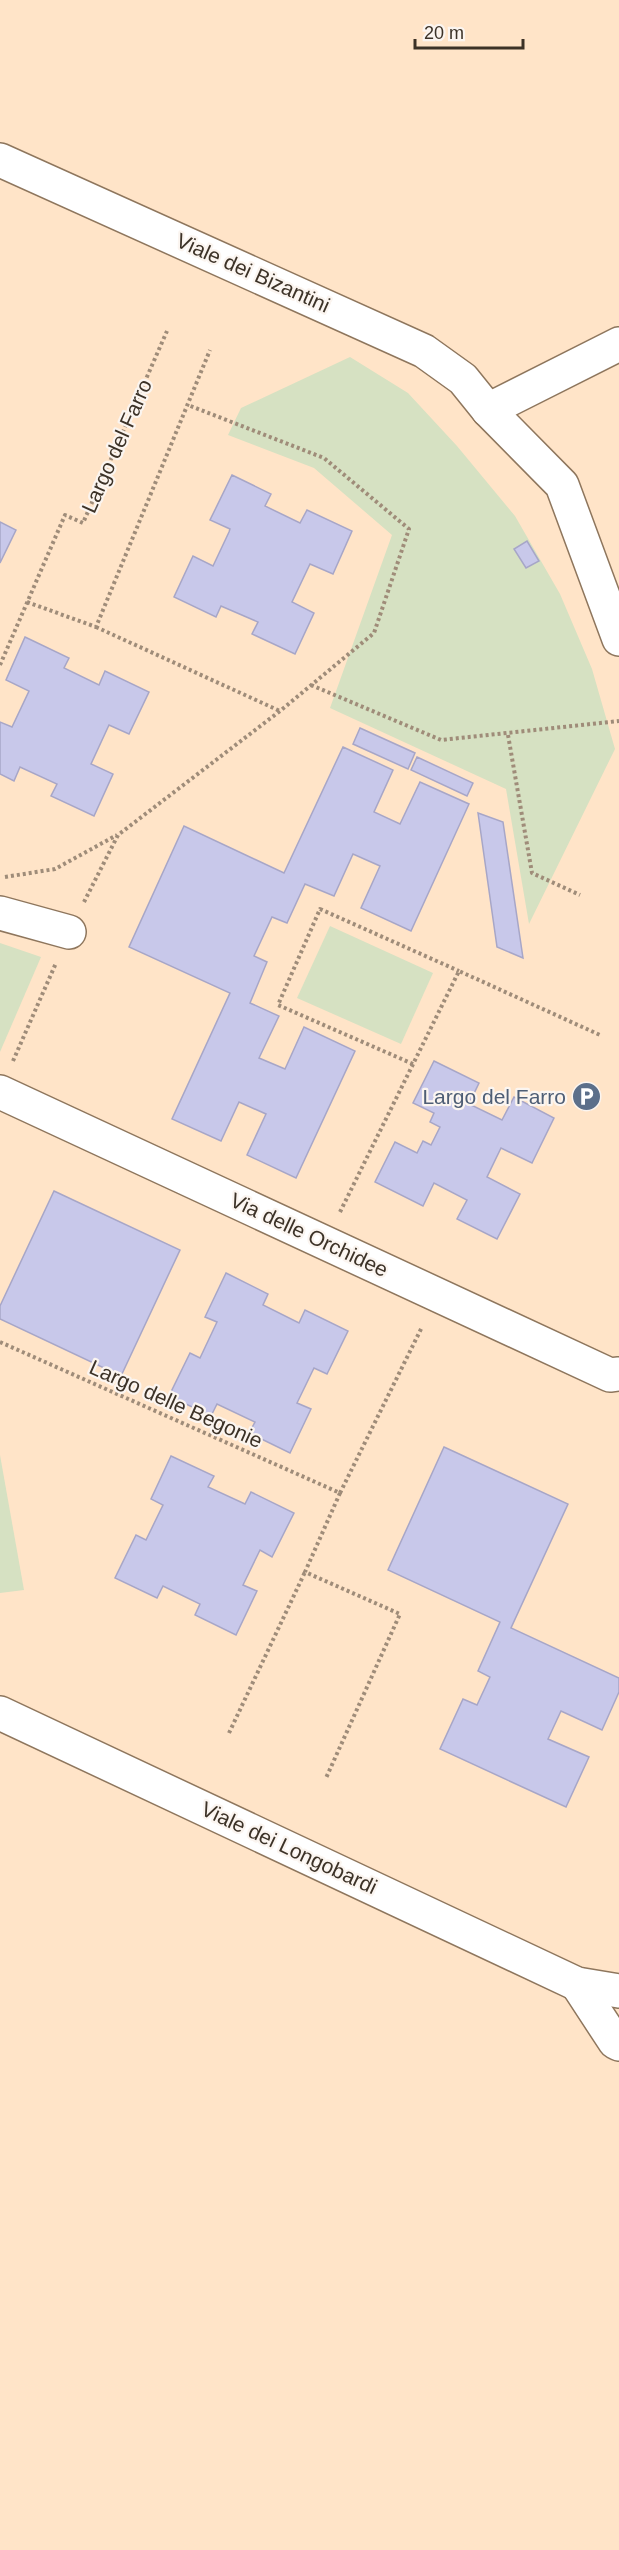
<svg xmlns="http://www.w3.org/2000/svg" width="619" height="2550" font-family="Helvetica,sans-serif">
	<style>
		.green { fill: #d6e1c2 }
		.building { fill: #c8c8ea; stroke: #a7a6c7; stroke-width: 1.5 }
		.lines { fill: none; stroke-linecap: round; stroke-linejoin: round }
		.street-casing { stroke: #8e765d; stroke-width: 36 }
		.secondary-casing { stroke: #8e765d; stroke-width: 36 }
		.path { stroke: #9f8c79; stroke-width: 4; stroke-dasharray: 3 3; stroke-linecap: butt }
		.street { stroke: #fff; stroke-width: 33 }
		.secondary { stroke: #fff; stroke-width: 33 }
		.labels { text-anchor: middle; stroke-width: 4.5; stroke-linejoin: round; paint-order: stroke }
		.street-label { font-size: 21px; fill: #3c3227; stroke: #fbf5f0 }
		.service-label { font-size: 21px; fill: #4e5e75; stroke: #fbf5f0; text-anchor: end }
	</style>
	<rect width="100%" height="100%" fill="#ffe4c8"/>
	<g class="green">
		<polygon points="350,357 408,393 457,446 515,516 560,594 592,669 615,749 529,924 506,789 330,708 392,535 314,468 228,435 241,408"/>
		<polygon points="330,926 433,973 401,1044 297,998"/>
		<polygon points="0,943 41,957 0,1052"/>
		<polygon points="0,1455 24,1590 0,1593"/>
	</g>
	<g class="building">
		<polygon points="232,475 271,494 265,506 300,523 307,510 352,531 333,574 310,564 292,602 314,613 295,654 252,634 258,622 221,606 216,617 174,597 193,556 213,566 229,532 230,529 210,520"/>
		<polygon points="0,522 16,530 0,563"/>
		<polygon points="527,541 539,561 526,568 514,549"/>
		<polygon points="25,637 69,658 64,668 99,685 105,671 149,692 129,734 109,725 91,764 113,774 94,816 51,796 57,784 20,767 14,781 0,774 0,722 12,727 29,691 6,680"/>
		<polygon points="360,728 415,753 408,769 353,744"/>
		<polygon points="343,747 393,770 374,812 400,824 420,782 469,804 411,931 361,908 380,866 353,854 334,896 305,884 287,923 272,917 254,956 267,962 250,1003 279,1016 259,1058 285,1069 304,1027 355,1051 296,1178 247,1155 266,1114 239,1102 221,1141 172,1119 230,993 129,947 184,826 284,873"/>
		<polygon points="417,757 473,783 467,796 411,770"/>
		<polygon points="478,813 503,822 523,958 497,947"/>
		<polygon points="434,1061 479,1083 469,1104 502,1120 514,1097 554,1118 532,1163 501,1148 487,1177 520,1194 497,1239 457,1219 467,1200 434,1183 423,1206 375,1182 395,1142 417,1153 423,1141 431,1145 440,1127 430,1122 434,1113 413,1103"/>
		<polygon points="54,1191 180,1250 121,1376 0,1319 0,1306"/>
		<polygon points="226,1273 268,1294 263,1305 299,1323 305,1310 348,1331 327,1374 314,1368 297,1403 311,1409 290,1453 249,1433 255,1422 217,1404 211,1416 169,1396 190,1353 200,1358 217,1322 205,1317"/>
		<polygon points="444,1447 568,1504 511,1628 619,1678 619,1692 602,1730 561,1711 548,1739 589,1757 566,1807 440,1749 463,1699 477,1705 490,1677 478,1671 500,1622 388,1570"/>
		<polygon points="171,1456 214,1476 208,1487 245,1504 251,1492 294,1513 272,1557 260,1550 243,1585 257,1591 236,1635 195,1615 200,1604 163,1586 157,1598 115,1578 136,1535 146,1540 163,1505 151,1499"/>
	</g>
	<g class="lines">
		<defs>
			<g id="street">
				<polyline points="488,410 619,344"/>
				<polyline points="0,913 69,932"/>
				<polyline points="0,1092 610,1375 619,1374"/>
				<polyline points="0,1713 577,1984 619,1991"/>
				<polyline points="577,1984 615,2042 619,2044"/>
			</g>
			<polyline id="secondary" points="0,160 424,351 463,379 488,410 562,485 619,639"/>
		</defs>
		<use href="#street" class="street-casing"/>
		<use href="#secondary" class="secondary-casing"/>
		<g class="path">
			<polyline points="27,602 96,627 210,350"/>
			<polyline points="96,627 280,711"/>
			<polyline points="0,665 65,515 83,523 167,331"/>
			<polyline points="311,685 441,740 619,721"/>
			<polyline points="508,735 532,873 580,895"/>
			<polyline points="5,877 55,869 117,835"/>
			<polyline points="84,902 118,835 280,711 374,633 409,529 324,458 188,405"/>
			<polyline points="13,1061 56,963"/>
			<polyline points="413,1064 278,1005 320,909 459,971"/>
			<polyline points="340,1212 459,971 600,1035"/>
			<polyline points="0,1342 340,1493 305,1572 400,1614 326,1778"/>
			<polyline points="340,1493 422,1327"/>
			<polyline points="229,1733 305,1572"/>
		</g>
		<use href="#street" class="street"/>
		<use href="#secondary" class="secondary"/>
	</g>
	<defs>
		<symbol id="parking-disc" viewBox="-11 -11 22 22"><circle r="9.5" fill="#5c6f8a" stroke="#fbf5f0"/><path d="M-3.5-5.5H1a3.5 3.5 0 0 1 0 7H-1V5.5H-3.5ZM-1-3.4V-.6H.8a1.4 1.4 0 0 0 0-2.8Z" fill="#fff"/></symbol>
	</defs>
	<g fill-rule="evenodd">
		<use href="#parking-disc" x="570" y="1080" width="33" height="33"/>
	</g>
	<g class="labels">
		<g class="street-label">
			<text transform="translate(253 273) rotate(24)" y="7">Viale dei Bizantini</text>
			<text transform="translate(117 446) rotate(-66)" y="7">Largo del Farro</text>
			<text transform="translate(309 1235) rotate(25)" y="7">Via delle Orchidee</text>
			<text transform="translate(176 1404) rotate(24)" y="7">Largo delle Begonie</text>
			<text transform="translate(289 1848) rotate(25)" y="7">Viale dei Longobardi</text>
		</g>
		<g class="service-label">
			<text x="566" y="1104">Largo del Farro</text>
		</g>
	</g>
	<path d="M415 39v9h108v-9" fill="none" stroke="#3c3227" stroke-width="3"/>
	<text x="424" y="39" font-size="18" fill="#3c3227" stroke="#fbf5f0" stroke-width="4.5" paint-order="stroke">20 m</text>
</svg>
